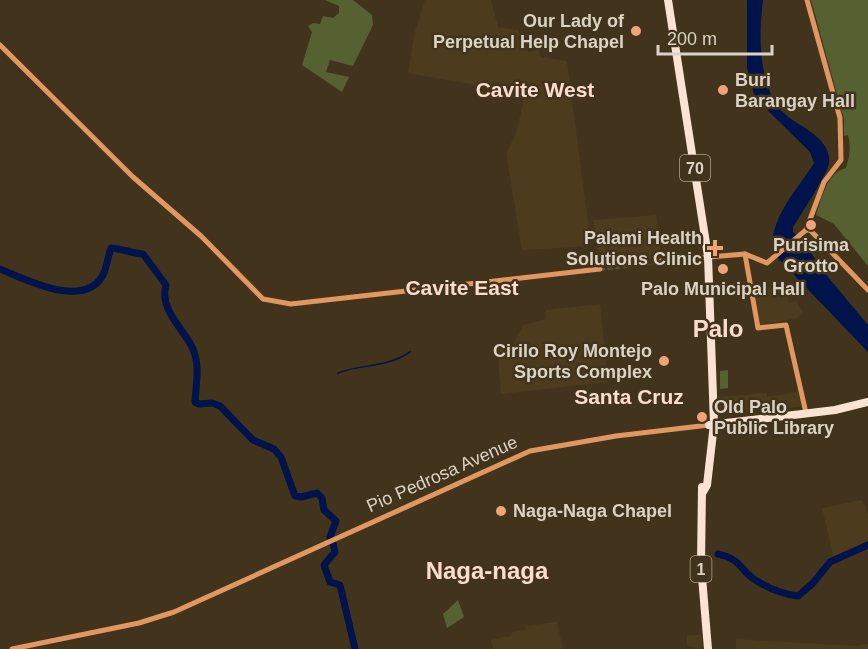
<svg xmlns="http://www.w3.org/2000/svg" width="868" height="649" font-family="Arial,sans-serif">
	<style>
		.built { fill: #4c3b1c }
		.green { fill: #566132 }
		.water { fill: #00134a }
		.lines { fill: none; stroke-linecap: round; stroke-linejoin: round }
		.stream { stroke: #00134a; stroke-width: 1.5 }
		.river { stroke: #00134a; stroke-width: 7 }
		.secondary-tunnel { stroke: #594c35; stroke-width: 5; stroke-dasharray: 5 2.5; stroke-linecap: butt }
		.secondary { stroke: #e29761; stroke-width: 5 }
		.highway { stroke: #fbe3d3; stroke-width: 8 }
		.poi-dot { fill: #f0a378; stroke: #42341c; stroke-width: 2 }
		.labels { text-anchor: middle; stroke-width: 5; stroke-linejoin: round; paint-order: stroke }
		.shield { fill: #42341c; stroke: #ada392; stroke-width: 1.5 }
		.shield-label { font-size: 16px; font-weight: bold; fill: #dbd3c5 }
		.poi-label { font-size: 18px; font-weight: bold; fill: #dbd3c5; stroke: #42341c; text-anchor: end }
		.street-label { font-size: 18px; fill: #dbd3c5; stroke: #42341c }
		.quarter-label { font-size: 21px; font-weight: bold; fill: #fcddcd; stroke: #42341c }
		.district-label { font-size: 24px; font-weight: bold; fill: #fcddcd; stroke: #42341c }
	</style>
	<rect width="100%" height="100%" fill="#42341c"/>
	<g class="built">
		<polygon points="425,0 491,0 498,27 519,30 519,38 528,52 538,50 541,57 567,61 591,246 522,250 506,153 516,134 525,94 408,73 415,31"/>
		<polygon points="656,215 661,257 599,264 593,220"/>
		<polygon points="783,284 789,303 796,300 803,312 798,318 760,325 754,291"/>
		<polygon points="600,304 608,382 501,394 497,344 513,344 523,325 546,319 545,310"/>
		<polygon points="798,392 801,407 722,412 718,405 718,397 767,393 767,397"/>
		<polygon points="862,500 868,513 868,540 834,559 822,508"/>
		<polygon points="557,622 563,649 493,649 491,640 510,636 513,632 526,630 525,626"/>
		<polygon points="687,635 701,635 702,649 687,646"/>
		<polygon points="736,639 855,646 868,644 868,649 736,649"/>
	</g>
	<g class="green">
		<polygon points="325,0 353,0 372,15 373,25 353,66 330,60 326,72 349,77 342,92 302,65 312,32 308,26 313,23 320,24 323,16 333,18 339,13 339,6"/>
		<path d="M811,0H868V266L834,224L816,215C822,198 827,172 846,168C850,156 851,147 848,135L844,136V119Z"/>
		<polygon points="728,370 728,388 720,389 720,371"/>
		<polygon points="458,600 464,617 447,628 443,614"/>
	</g>
	<path class="water" d="M747,0H763C759,34 758,73 776,104C788,125 832,133 829,163C828,173 800,216 793,227V232L804,242L823,271L868,325V352L772,252C770,217 797,190 814,163L810,152L755,98L747,68Z"/>
	<g class="lines">
		<path class="stream" d="M338,373C364,363 384,369 410,352"/>
		<g class="river">
			<path d="M0,269C25,279 84,310 103,275C107,267 108,256 111,248C123,249 131,253 143,254L166,285C159,308 182,328 191,345C201,363 196,383 195,402L199,404L212,403L220,406L253,440L274,449L281,457L295,496L301,497L317,493L322,498L324,510L336,521L330,537"/>
			<polyline points="333,543 335,552 324,565 330,582 340,585 355,649"/>
			<path d="M718,554C744,560 739,571 757,581C770,589 783,594 798,596L813,583L830,562L868,545"/>
		</g>
		<polyline class="secondary-tunnel" points="600,269 661,261"/>
		<g class="secondary">
			<polyline points="0,45 133,177 201,236 263,299 291,304 600,269"/>
			<polyline points="806,230 810,230 868,290"/>
			<polyline points="745,254 758,328 786,325 806,413"/>
			<polyline points="661,261 745,254 767,263 806,230 824,182 841,160 840,118 807,0"/>
			<polyline points="12,649 139,623 174,612 530,451 616,436 709,425"/>
		</g>
		<g class="highway">
			<polyline points="668,0 708,256 714,424 707,485 703,492"/>
			<polyline points="709,425 835,410 868,402"/>
			<polyline points="702,487 701,565 708,649"/>
		</g>
	</g>
	<g class="poi-dot">
		<circle cx="636" cy="31" r="6"/>
		<circle cx="723" cy="90" r="6"/>
		<circle cx="811" cy="225" r="6"/>
		<path d="M712 239h6v6h6v6h-6v6h-6v-6h-6v-6h6z"/>
		<circle cx="723" cy="269" r="6"/>
		<circle cx="664" cy="361" r="6"/>
		<circle cx="702" cy="417" r="6"/>
		<circle cx="501" cy="511" r="6"/>
	</g>
	<g class="labels">
		<g class="shield">
			<rect x="680" y="155" width="30" height="26" rx="4.5"/>
			<rect x="690.5" y="556" width="21" height="26" rx="4.5"/>
		</g>
		<g class="shield-label">
			<text x="695" y="174">70</text>
			<text x="701" y="575">1</text>
		</g>
		<g class="poi-label">
			<text x="624" y="27">Our Lady of<tspan x="624" dy="21">Perpetual Help Chapel</tspan></text>
			<text x="735" y="86" text-anchor="start">Buri<tspan x="735" dy="21">Barangay Hall</tspan></text>
			<text x="702" y="244">Palami Health<tspan x="702" dy="21">Solutions Clinic</tspan></text>
			<text x="811" y="251" text-anchor="middle">Purisima<tspan x="811" dy="21">Grotto</tspan></text>
			<text x="723" y="295" text-anchor="middle">Palo Municipal Hall</text>
			<text x="652" y="357">Cirilo Roy Montejo<tspan x="652" dy="21">Sports Complex</tspan></text>
			<text x="714" y="413" text-anchor="start">Old Palo<tspan x="714" dy="21">Public Library</tspan></text>
			<text x="513" y="517" text-anchor="start">Naga-Naga Chapel</text>
		</g>
		<g class="street-label">
			<text transform="translate(442 474) rotate(-24)" y="6">Pio Pedrosa Avenue</text>
		</g>
		<g class="quarter-label">
			<text x="535" y="97">Cavite West</text>
			<text x="462" y="295">Cavite East</text>
			<text x="629" y="404">Santa Cruz</text>
		</g>
		<g class="district-label">
			<text x="718" y="337">Palo</text>
			<text x="487" y="579">Naga-naga</text>
		</g>
	</g>
	<path d="M658 45v9h114v-9" fill="none" stroke="#dbd3c5" stroke-width="3"/>
	<text x="667" y="45" font-size="18" fill="#dbd3c5" stroke="#42341c" stroke-width="4.5" paint-order="stroke">200 m</text>
</svg>
